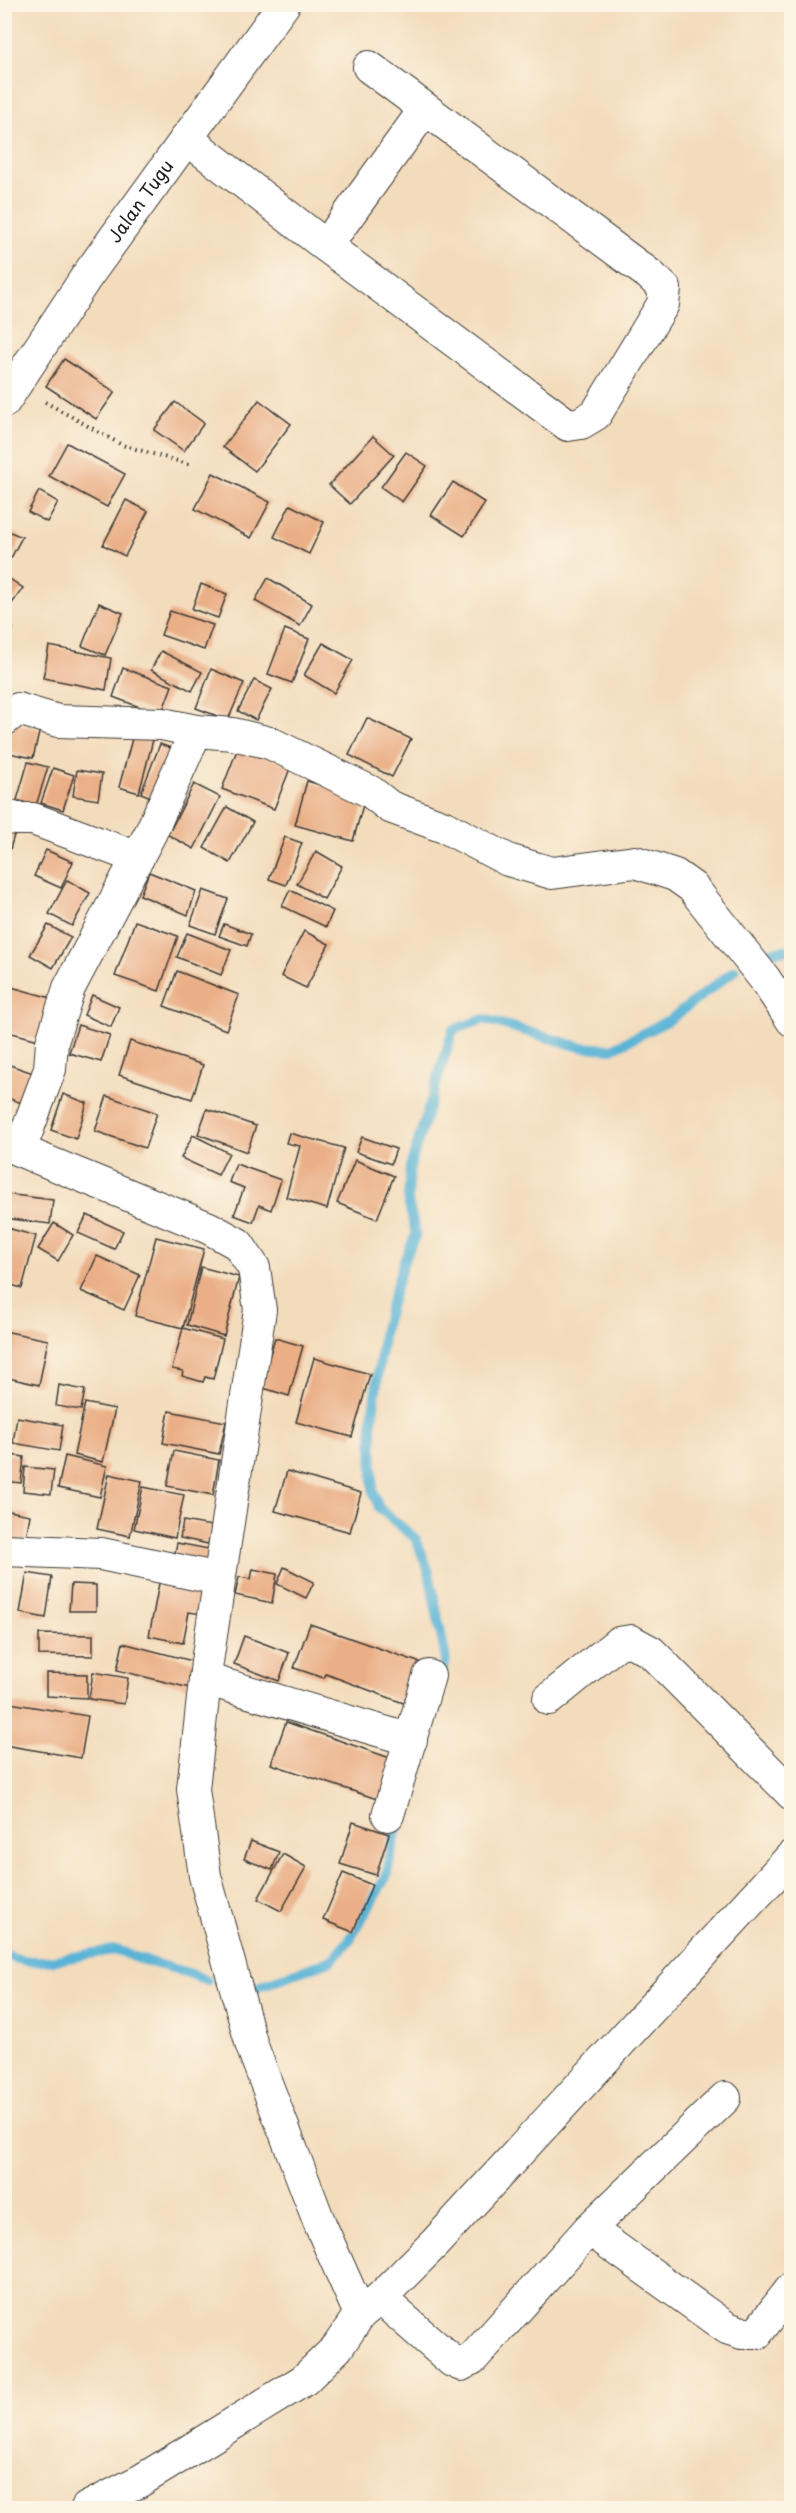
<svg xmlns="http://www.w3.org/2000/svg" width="796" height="2513" font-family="'Playpen Sans',sans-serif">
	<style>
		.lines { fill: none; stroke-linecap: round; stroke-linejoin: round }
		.stream { stroke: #58b3d6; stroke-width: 10 }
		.building { fill: #eaaf86 }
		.street-casing { stroke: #3c3934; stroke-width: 34 }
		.path { stroke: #3c3934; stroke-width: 4; stroke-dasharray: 1.5 4.5; stroke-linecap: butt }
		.street { stroke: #fff; stroke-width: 32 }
		.labels { text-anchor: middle; stroke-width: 5; stroke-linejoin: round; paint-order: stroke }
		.street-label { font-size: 18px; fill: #1c1c1c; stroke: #fcf5e5 }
	</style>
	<rect width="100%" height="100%" fill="#fcf5e5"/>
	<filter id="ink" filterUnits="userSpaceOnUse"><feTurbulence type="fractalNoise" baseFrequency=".0167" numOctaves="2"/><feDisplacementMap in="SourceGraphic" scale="12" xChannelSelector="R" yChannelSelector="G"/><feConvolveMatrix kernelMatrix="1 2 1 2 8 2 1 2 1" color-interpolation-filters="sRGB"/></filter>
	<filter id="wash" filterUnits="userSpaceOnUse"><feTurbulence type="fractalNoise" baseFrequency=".008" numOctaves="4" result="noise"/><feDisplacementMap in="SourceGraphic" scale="24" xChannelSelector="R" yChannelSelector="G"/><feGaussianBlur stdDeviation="1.35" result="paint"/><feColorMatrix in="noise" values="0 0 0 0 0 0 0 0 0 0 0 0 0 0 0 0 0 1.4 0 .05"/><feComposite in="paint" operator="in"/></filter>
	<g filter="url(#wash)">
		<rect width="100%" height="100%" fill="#f3dcbc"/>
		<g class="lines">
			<g class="stream">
				<polyline points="770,952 792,949"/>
				<polyline points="439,1681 446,1660 429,1572 416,1539 379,1508 373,1490 372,1422 384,1328 403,1263 416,1234 408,1201 410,1167 453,1030 484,1019 580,1047 612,1049 671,1019 735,970"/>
				<path d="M4,1954C38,1971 80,1953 115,1950C121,1950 126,1954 132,1956C157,1966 183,1968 207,1981"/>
				<polyline points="252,1989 332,1960 350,1939 386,1877 400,1814"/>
			</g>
		</g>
		<g id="blocks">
			<g class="building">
				<polygon points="64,359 115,392 96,419 46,386"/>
				<polygon points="259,400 291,424 255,471 223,447"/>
				<polygon points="175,402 204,423 184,451 154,430"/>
				<polygon points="373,436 394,455 350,504 329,485"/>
				<polygon points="67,443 125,474 107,507 49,476"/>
				<polygon points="406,452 427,466 402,502 381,487"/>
				<polygon points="213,473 270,502 251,538 195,509"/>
				<polygon points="453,482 485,503 464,536 431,515"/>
				<polygon points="39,491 58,502 47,522 28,512"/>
				<polygon points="126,500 148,511 125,556 103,545"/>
				<polygon points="290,505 324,522 309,554 274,537"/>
				<polygon points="4,529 22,537 11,558 4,555"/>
				<polygon points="4,575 23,588 4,615"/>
				<polygon points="268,578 312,604 300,626 255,601"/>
				<polygon points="201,584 227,594 218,618 192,609"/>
				<polygon points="99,603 123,613 105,655 82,646"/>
				<polygon points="170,611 213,625 204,650 161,635"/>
				<polygon points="4,622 13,628 4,639"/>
				<polygon points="285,629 309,639 292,683 268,674"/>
				<polygon points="323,643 353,660 334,693 304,675"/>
				<polygon points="49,646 111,658 106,690 43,678"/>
				<polygon points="161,651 202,672 192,691 151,670"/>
				<polygon points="123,668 172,686 161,715 113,697"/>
				<polygon points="211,669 244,683 228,720 196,708"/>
				<polygon points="254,680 272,689 256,720 238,711"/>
				<polygon points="367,718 411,739 392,777 349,755"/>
				<polygon points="11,723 40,729 33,758 4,752"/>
				<polygon points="133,735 153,740 139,793 119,787"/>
				<polygon points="160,744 181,752 161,801 141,793"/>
				<polygon points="239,745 291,766 274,809 222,789"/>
				<polygon points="28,762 48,767 36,806 17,800"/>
				<polygon points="53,768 74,775 63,810 41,803"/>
				<polygon points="77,770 102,774 98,800 73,796"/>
				<polygon points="307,781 365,798 353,841 295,825"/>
				<polygon points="194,784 220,797 194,849 168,835"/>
				<polygon points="227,807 253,822 230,863 204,848"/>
				<polygon points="4,833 14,835 5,867 4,866"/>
				<polygon points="285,837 302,843 286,885 269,879"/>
				<polygon points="46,850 73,862 61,888 34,876"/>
				<polygon points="316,851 342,866 324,899 297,884"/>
				<polygon points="149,872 196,891 188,915 140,895"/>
				<polygon points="67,880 90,893 72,926 49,914"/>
				<polygon points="203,890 228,899 215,934 190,925"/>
				<polygon points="290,890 333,911 326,927 282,906"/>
				<polygon points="135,921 178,936 159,991 115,976"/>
				<polygon points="224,924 251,934 247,946 219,936"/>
				<polygon points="48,925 71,937 53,968 30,955"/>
				<polygon points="304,931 329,944 306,988 281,976"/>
				<polygon points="187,933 231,950 221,975 177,957"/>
				<polygon points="177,971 239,995 226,1030 164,1006"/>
				<polygon points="4,985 55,999 43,1041 4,1031"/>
				<polygon points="92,995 119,1007 111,1027 84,1015"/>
				<polygon points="78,1025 110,1035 101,1062 69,1053"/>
				<polygon points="130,1041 203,1065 192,1099 119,1075"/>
				<polygon points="4,1063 36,1074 25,1104 4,1097"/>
				<polygon points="63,1094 87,1103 76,1139 51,1130"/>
				<polygon points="107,1096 157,1113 145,1148 95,1131"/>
				<polygon points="207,1109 256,1126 247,1152 198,1134"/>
				<polygon points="289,1133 344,1148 327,1209 286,1197 300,1146 286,1143"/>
				<polygon points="193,1135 229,1153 218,1175 181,1158"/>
				<polygon points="362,1137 396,1149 391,1164 356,1152"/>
				<polygon points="355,1160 394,1176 377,1219 337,1203"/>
				<polygon points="236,1164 281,1180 271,1210 259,1205 253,1222 234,1215 244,1188 229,1182"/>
				<polygon points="6,1194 53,1200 50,1224 4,1218"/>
				<polygon points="87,1215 123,1231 114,1249 78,1233"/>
				<polygon points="54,1223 73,1235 58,1261 38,1249"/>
				<polygon points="4,1227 36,1236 22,1288 4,1283"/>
				<polygon points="156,1237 204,1249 183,1328 135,1316"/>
				<polygon points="97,1256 140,1275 124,1310 81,1291"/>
				<polygon points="201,1267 239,1277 224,1336 187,1325"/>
				<polygon points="183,1328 223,1339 213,1379 205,1377 203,1382 182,1376 183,1371 172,1369"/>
				<polygon points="4,1331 48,1340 39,1385 4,1377"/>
				<polygon points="275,1338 303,1346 289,1396 260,1387"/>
				<polygon points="314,1358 370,1374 352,1437 296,1422"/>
				<polygon points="59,1385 85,1390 81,1410 56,1406"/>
				<polygon points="85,1403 115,1409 103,1462 74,1455"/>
				<polygon points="169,1411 226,1422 219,1454 163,1443"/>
				<polygon points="17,1417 63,1425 59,1451 13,1443"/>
				<polygon points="174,1451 219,1460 213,1495 167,1486"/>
				<polygon points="4,1454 24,1457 21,1483 4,1481"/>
				<polygon points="65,1456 107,1466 100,1497 58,1488"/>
				<polygon points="25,1467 54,1470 51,1494 23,1491"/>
				<polygon points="287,1471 361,1493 350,1532 275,1511"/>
				<polygon points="109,1474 142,1481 130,1536 97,1529"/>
				<polygon points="143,1487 184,1495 175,1538 134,1529"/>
				<polygon points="4,1510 30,1515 25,1543 4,1539"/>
				<polygon points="183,1521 212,1526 208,1544 180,1538"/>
				<polygon points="177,1543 209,1549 205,1572 172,1566"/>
				<polygon points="284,1567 314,1582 306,1598 277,1584"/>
				<polygon points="253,1569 277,1574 272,1603 235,1595 239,1577 251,1579"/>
				<polygon points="27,1573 52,1577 46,1618 20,1613"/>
				<polygon points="161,1573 207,1582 202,1614 189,1612 183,1643 149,1636"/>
				<polygon points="71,1584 96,1585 96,1611 69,1611"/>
				<polygon points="310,1624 421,1663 406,1704 326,1674 324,1678 294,1668"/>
				<polygon points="39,1634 93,1635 93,1656 39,1655"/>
				<polygon points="244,1636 289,1653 279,1681 234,1664"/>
				<polygon points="123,1643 200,1663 194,1689 117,1670"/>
				<polygon points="93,1672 128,1678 124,1704 89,1699"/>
				<polygon points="46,1673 87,1674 87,1698 46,1696"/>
				<polygon points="4,1702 88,1716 81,1758 4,1745"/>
				<polygon points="286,1722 396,1760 383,1801 271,1764"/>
				<polygon points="353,1822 389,1834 376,1875 340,1864"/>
				<polygon points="251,1841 279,1852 272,1870 244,1859"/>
				<polygon points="283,1854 306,1867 281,1911 258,1899"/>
				<polygon points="343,1873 372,1885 353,1932 323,1920"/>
			</g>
		</g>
	</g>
	<g filter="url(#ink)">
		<use href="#blocks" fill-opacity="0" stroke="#3c3934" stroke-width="1.5"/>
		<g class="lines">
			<defs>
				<g id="street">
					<polyline points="186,138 326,246 568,425 581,423 596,414 663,304 665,289 650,275 369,67"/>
					<polyline points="326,246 425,109"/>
					<path id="s1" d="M4,402L87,276L284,4"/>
					<polyline points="4,720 18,709 58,721 162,724 196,731 233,734 270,743 371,792 390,807 447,828 508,860 552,873 635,862 675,875 692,887 764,978 792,1020"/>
					<polyline points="4,815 16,819 33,819 138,858"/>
					<polyline points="4,1144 209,1228 238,1244 254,1268 260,1310 207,1662 193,1789 205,1876 252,2046 320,2224 360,2314"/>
					<polyline points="20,1150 50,1069 52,1042 69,988 151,832 196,731"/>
					<polyline points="4,1550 101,1554 219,1579"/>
					<polyline points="205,1679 411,1740"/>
					<polyline points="549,1699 618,1643 631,1641 651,1652 792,1794"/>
					<polyline points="388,1815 429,1676"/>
					<polyline points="589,2229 727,2328 742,2333 757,2333 792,2288"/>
					<polyline points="380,2298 452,2361 461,2365 473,2358 589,2229 725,2098"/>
					<polyline points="87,2508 140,2481 304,2380 337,2348 360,2314 380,2298 435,2243 792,1856"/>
				</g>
			</defs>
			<use href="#street" class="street-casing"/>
			<polyline class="path" points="45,402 122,445 191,465"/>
			<use href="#street" class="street"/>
		</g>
	</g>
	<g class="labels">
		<g class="street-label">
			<text dy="6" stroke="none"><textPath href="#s1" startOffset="243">Jalan Tugu</textPath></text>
		</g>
	</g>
	<rect width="796" height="2513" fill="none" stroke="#fcf5e5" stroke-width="24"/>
</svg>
